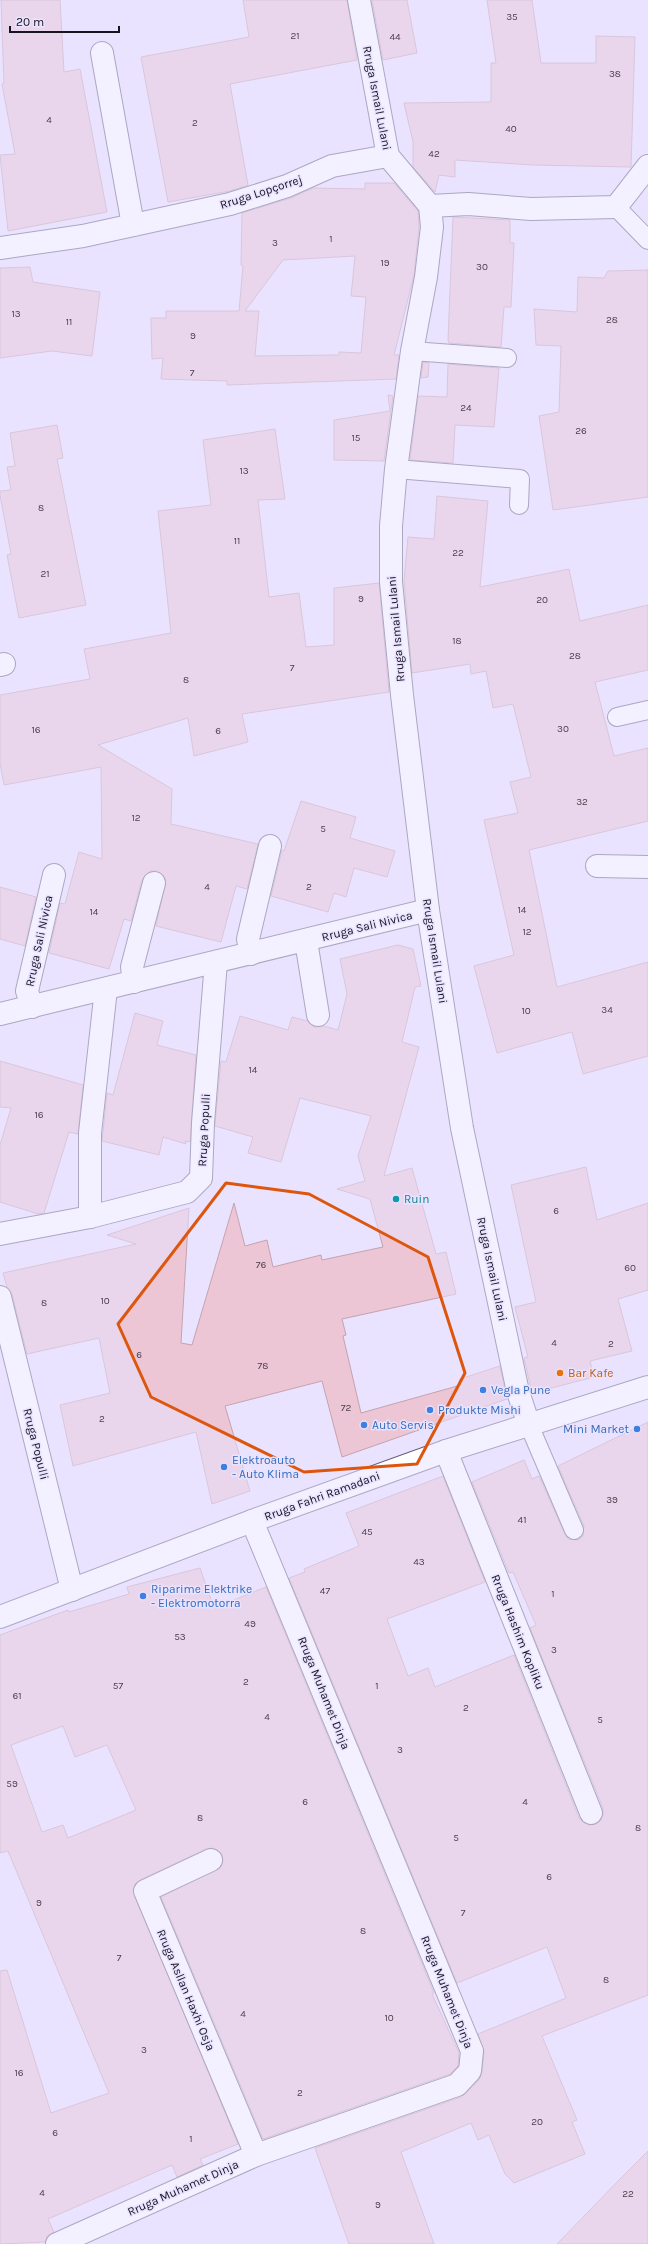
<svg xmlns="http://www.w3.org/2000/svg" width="648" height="2244" font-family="Karla,sans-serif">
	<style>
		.building { fill: #ecc6d4; stroke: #c6a2af; fill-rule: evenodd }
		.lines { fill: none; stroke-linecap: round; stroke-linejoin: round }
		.service-casing { stroke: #635d7a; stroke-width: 20 }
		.minor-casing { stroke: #635d7a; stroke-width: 24 }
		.service { stroke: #fff; stroke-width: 18 }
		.minor { stroke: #fff; stroke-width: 22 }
		.marked { fill: none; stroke: #de560d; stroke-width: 3; stroke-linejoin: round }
		.culture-dot { fill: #0f9aa8; stroke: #e9e3ff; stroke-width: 1.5 }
		.food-dot { fill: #e8710a; stroke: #e9e3ff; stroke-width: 1.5 }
		.shop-dot { fill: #3f7fe0; stroke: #e9e3ff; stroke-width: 1.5 }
		.labels { text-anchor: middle; stroke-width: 3; stroke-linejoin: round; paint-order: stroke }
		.number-label { font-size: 10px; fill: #4c404d }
		.street-label { font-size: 12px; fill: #171420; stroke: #e9e3ff }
		.culture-label { font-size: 12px; fill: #0d838f; stroke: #e9e3ff; text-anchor: start }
		.food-label { font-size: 12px; fill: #c56008; stroke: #e9e3ff; text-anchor: start }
		.shop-label { font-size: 12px; fill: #366cbe; stroke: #e9e3ff; text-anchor: start }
	</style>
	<rect width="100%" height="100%" fill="#e9e3ff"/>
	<g class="building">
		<polygon points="1,0 60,0 64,72 80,69 107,212 8,231 0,155 15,154 2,84 4,83"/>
		<polygon points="243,0 347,0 357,60 230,84 248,185 230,191 168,202 141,57 249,37"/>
		<polygon points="372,0 407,0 417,53 383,60"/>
		<polygon points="487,0 532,0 541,63 596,63 596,36 635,37 631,167 533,165 455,160 455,177 439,175 435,192 413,167 413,142 404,103 491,102 491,63 496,63"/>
		<path d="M365,183H394L418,211L419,227L414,275L394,355H399L396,379L227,385V381L161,379L163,358L152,359L151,318H166V311H239L243,266L241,265L242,213L291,198L313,188L365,189ZM355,256L351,296L366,297L361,353L339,352V355L255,356L259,311H245L283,260Z"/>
		<polygon points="453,217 510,220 510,243 514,243 511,307 504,307 501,347 449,343 448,340"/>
		<polygon points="30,267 33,282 100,292 92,356 52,351 0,358 0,268"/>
		<polygon points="648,270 648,497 553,510 539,416 559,412 561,346 536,345 534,309 577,312 578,277 604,278 608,271"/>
		<polygon points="423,362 429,363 428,377 421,378"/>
		<polygon points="448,364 499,368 494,427 455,425 453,463 410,460 418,396 447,397"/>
		<polygon points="388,395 393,396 384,461 334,460 334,420 390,411"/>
		<polygon points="57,425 63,458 57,459 86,605 19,618 7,555 11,554 0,495 0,491 11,490 7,467 15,466 10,433"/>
		<polygon points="275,429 285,499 258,500 269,597 299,593 306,647 334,645 334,588 379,583 389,692 242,714 248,742 194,756 188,718 98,745 172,789 171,824 258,844 247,889 236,886 221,942 156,926 166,880 162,874 157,871 150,871 142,880 131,921 124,919 109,969 49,953 60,903 65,904 79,852 102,859 101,767 4,785 0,763 0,695 90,679 84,649 171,633 158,511 211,505 203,440"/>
		<polygon points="437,496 488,501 480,587 569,569 580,621 648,605 648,670 595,682 614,756 648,748 648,821 529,850 557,987 648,962 648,1056 583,1074 572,1032 497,1053 474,966 514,955 484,820 518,813 510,782 531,777 513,704 493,708 486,671 471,674 470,664 412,673 404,581 408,537 434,539"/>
		<polygon points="301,801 356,817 350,838 395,851 387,877 354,868 346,897 334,893 328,912 271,896 282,850 284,851"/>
		<polygon points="0,887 36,897 25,946 0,939"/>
		<polygon points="398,945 413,949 421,986 415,987 402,1042 419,1047 384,1176 412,1168 436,1254 446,1252 456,1294 342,1319 346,1335 343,1336 361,1413 461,1385 460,1379 500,1366 507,1399 342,1457 322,1381 225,1406 250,1491 212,1504 196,1432 73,1466 60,1405 110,1393 99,1338 27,1354 12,1294 7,1287 3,1273 136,1244 107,1235 189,1208 181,1343 192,1345 234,1203 245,1246 267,1240 273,1267 321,1255 322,1260 383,1247 370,1199 337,1189 365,1181 358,1156 371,1116 300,1098 281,1162 248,1153 253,1137 215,1126 215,1124 221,1061 226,1062 240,1016 288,1030 292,1017 308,1021 314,1027 324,1026 338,1030 347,994 340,959"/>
		<polygon points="135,1013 163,1021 157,1045 196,1055 190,1142 185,1141 186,1144 163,1137 159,1155 102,1141 107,1093 113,1095"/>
		<polygon points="0,1061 83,1085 78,1134 69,1132 44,1213 38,1214 0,1202 0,1145 11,1108 0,1107"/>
		<polygon points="586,1167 597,1220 648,1203 648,1290 618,1299 632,1351 590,1361 594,1377 532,1393 524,1358 528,1357 515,1307 536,1302 511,1185"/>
		<polygon points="648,1422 648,1995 542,2036 577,2120 572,2122 585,2154 514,2183 505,2174 489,2135 478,2140 471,2123 401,2152 434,2244 349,2244 315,2148 461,2097 479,2080 482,2072 484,2052 478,2034 566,1998 547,1947 457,1983 289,1578 305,1572 304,1569 359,1546 346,1513 443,1476 485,1582 387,1619 408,1676 428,1668 435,1687 514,1655 579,1818 589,1825 596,1824 603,1815 603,1808 530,1628 536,1625 513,1572 509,1573 472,1482 524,1460 532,1479 539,1476 565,1534 568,1539 578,1540 583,1536 584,1526 558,1466"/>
		<path d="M200,1568L214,1608L266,1587L434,1993L432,1994L459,2053L458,2066L450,2074L263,2139L161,1897L221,1867L223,1861L222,1854L212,1848L206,1849L140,1880L135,1884L133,1890L238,2144L200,2159L203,2165L177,2177L172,2165L48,2219L54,2232L47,2236L45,2242L0,2244V1971L7,1970L51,2113L109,2093L8,1851L0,1853V1635L68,1610L69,1612L129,1594L127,1587ZM63,1726L75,1757L107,1745L136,1810L68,1838L63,1825L42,1832L11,1745Z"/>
		<polygon points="648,2151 648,2244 557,2244 620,2179"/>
	</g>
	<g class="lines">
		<defs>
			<g id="service">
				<polyline points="616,207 648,240"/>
				<polyline points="412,351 507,358"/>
				<polyline points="396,469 520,479 519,505"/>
				<polyline points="617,717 648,710"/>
				<polyline points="529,1425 574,1530"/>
			</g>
			<g id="minor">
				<polyline points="359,0 388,156 430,206 432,227 426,277 412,351 396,469 391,526 391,582 402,695 428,910 462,1128 518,1392 529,1425"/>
				<polyline points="102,53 133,225"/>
				<polyline points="430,206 468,204 531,209 616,207 648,166"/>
				<polyline points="0,248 83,236 230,204 287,186 332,166 388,156"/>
				<polyline points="0,665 4,664"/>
				<polyline points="597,866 648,867"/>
				<polyline points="306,941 318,1015"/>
				<polyline points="251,954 248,939 270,846"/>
				<polyline points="134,982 132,967 154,883"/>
				<polyline points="32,1007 27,991 54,875"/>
				<polyline points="0,1014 428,910"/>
				<polyline points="90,1217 90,1133 106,989"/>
				<polyline points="0,1234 90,1217 187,1192 201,1178 203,1123 216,962"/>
				<polyline points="0,1297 72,1590"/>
				<polyline points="446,1451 591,1813"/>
				<polyline points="0,1617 252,1521 446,1451 648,1387"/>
				<polyline points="211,1860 145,1891 256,2155"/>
				<polyline points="57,2244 256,2155 457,2085 470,2071 472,2051 252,1521"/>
			</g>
		</defs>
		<use href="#service" class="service-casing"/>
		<use href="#minor" class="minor-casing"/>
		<use href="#service" class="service"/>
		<use href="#minor" class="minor"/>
	</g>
	<path d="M0 0H648V2244H0ZM226,1183L309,1194L428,1257L465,1373L417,1464L304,1472L151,1397L118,1324Z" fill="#e9e3ff" fill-opacity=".55" fill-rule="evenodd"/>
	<path class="marked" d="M226,1183L309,1194L428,1257L465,1373L417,1464L304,1472L151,1397L118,1324Z"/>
	<circle class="culture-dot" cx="396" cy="1199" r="4"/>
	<circle class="food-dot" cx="560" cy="1373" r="4"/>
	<g class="shop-dot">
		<circle cx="483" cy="1390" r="4"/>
		<circle cx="430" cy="1410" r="4"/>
		<circle cx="364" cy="1425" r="4"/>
		<circle cx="637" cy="1429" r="4"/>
		<circle cx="224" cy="1467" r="4"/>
		<circle cx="143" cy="1596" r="4"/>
	</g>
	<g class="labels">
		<g class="number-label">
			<text x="512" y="20">35</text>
			<text x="295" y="39">21</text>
			<text x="395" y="40">44</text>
			<text x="615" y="77">38</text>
			<text x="49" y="123">4</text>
			<text x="195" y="126">2</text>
			<text x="511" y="132">40</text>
			<text x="434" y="157">42</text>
			<text x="331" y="242">1</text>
			<text x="275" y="246">3</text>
			<text x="385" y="266">19</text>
			<text x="482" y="270">30</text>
			<text x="16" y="317">13</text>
			<text x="612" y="323">28</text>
			<text x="69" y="325">11</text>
			<text x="193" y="339">9</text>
			<text x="192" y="376">7</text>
			<text x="466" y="411">24</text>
			<text x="581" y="434">26</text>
			<text x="356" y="441">15</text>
			<text x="244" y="474">13</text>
			<text x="41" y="511">8</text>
			<text x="237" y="544">11</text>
			<text x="458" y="556">22</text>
			<text x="45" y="577">21</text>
			<text x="361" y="602">9</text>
			<text x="542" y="603">20</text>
			<text x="457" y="644">18</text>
			<text x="575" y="659">28</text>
			<text x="292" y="671">7</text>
			<text x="186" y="683">8</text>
			<text x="563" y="732">30</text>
			<text x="36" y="733">16</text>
			<text x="218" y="734">6</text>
			<text x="582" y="805">32</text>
			<text x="136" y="821">12</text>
			<text x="323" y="832">5</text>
			<text x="207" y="890">4</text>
			<text x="309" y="890">2</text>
			<text x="522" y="913">14</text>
			<text x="94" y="915">14</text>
			<text x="527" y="935">12</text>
			<text x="607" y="1013">34</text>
			<text x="526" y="1014">10</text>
			<text x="253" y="1073">14</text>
			<text x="39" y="1118">16</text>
			<text x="556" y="1214">6</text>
			<text x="261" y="1268">76</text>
			<text x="630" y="1271">60</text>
			<text x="105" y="1304">10</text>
			<text x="44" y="1306">8</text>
			<text x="554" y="1346">4</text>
			<text x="611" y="1347">2</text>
			<text x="139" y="1358">6</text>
			<text x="263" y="1369">78</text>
			<text x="346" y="1411">72</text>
			<text x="102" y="1422">2</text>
			<text x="612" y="1503">39</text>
			<text x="522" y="1523">41</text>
			<text x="367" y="1535">45</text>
			<text x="419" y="1565">43</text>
			<text x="325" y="1594">47</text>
			<text x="553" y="1597">1</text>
			<text x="250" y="1627">49</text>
			<text x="180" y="1640">53</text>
			<text x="554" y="1653">3</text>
			<text x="246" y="1685">2</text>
			<text x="118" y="1689">57</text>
			<text x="377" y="1689">1</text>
			<text x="17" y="1699">61</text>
			<text x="466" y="1711">2</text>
			<text x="267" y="1720">4</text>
			<text x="600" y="1723">5</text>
			<text x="400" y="1753">3</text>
			<text x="12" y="1787">59</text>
			<text x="305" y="1805">6</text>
			<text x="525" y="1805">4</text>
			<text x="200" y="1821">8</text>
			<text x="638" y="1831">8</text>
			<text x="456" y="1841">5</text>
			<text x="549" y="1880">6</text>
			<text x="39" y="1906">9</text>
			<text x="463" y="1916">7</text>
			<text x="363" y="1934">8</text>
			<text x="119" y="1961">7</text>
			<text x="606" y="1983">8</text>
			<text x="243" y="2017">4</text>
			<text x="389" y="2021">10</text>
			<text x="144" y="2053">3</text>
			<text x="19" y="2076">16</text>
			<text x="300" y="2096">2</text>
			<text x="537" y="2125">20</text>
			<text x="55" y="2136">6</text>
			<text x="191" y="2142">1</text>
			<text x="42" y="2196">4</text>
			<text x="628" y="2197">22</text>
			<text x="378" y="2208">9</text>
		</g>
		<g class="street-label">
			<text transform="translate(377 98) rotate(79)" y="4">Rruga Ismail Lulani</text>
			<text transform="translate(261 192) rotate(-18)" y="4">Rruga Lopçorrej</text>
			<text transform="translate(396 629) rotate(-95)" y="4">Rruga Ismail Lulani</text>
			<text transform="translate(367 926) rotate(-14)" y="4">Rruga Sali Nivica</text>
			<text transform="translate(39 941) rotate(-78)" y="4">Rruga Sali Nivica</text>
			<text transform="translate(435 951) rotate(81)" y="4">Rruga Ismail Lulani</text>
			<text transform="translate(204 1130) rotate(-87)" y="4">Rruga Populli</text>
			<text transform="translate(492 1269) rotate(78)" y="4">Rruga Ismail Lulani</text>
			<text transform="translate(36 1444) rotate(76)" y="4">Rruga Populli</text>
			<text transform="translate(322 1496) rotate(-20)" y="4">Rruga Fahri Ramadani</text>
			<text transform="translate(518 1632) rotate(68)" y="4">Rruga Hashim Kopliku</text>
			<text transform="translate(324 1693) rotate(68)" y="4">Rruga Muhamet Dinja</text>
			<text transform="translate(186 1990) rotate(67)" y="4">Rruga Asllan Haxhi Osja</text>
			<text transform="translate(447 1992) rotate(68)" y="4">Rruga Muhamet Dinja</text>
			<text transform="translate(183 2188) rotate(-24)" y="4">Rruga Muhamet Dinja</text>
		</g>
		<g class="culture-label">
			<text x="404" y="1203">Ruin</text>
		</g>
		<g class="food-label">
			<text x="568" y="1377">Bar Kafe</text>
		</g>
		<g class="shop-label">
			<text x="491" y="1394">Vegla Pune</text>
			<text x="438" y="1414">Produkte Mishi</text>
			<text x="372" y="1429">Auto Servis</text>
			<text x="629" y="1433" text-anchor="end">Mini Market</text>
			<text x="232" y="1464">Elektroauto<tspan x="232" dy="14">- Auto Klima</tspan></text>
			<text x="151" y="1593">Riparime Elektrike<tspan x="151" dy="14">- Elektromotorra</tspan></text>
		</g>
	</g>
	<path d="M10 26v6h109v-6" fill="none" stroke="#171420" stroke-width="2"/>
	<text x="16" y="26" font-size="12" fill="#171420" stroke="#e9e3ff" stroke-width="3" paint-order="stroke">20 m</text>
</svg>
